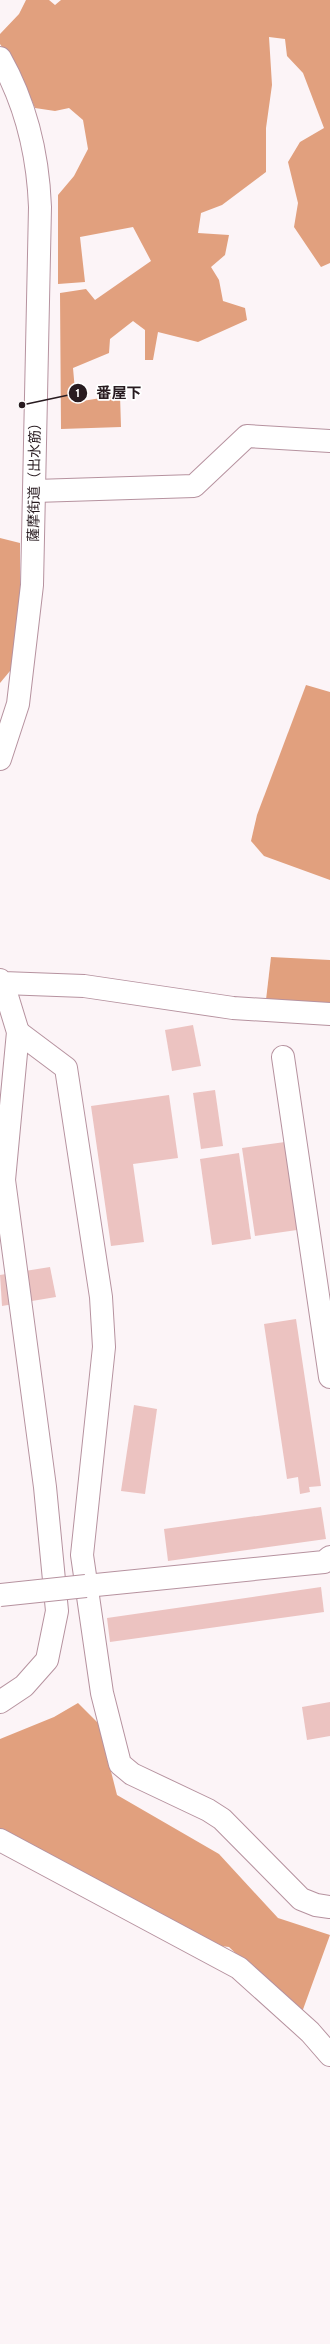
<svg xmlns="http://www.w3.org/2000/svg" width="330" height="2344" font-family="Overpass,'Noto Sans JP',sans-serif">
	<style>
		.forest { fill: #e1a07e }
		.building { fill: #ecc3c1 }
		.lines { fill: none; stroke-linecap: round; stroke-linejoin: round }
		.minor-casing { stroke: #b6929f; stroke-width: 24 }
		.minor { stroke: #fff; stroke-width: 22 }
		.minor-bridge-casing { stroke: #b6929f; stroke-width: 24; stroke-linecap: butt }
		.minor-bridge { stroke: #fff; stroke-width: 22 }
		.labels { text-anchor: middle; stroke-width: 3.5; stroke-linejoin: round; paint-order: stroke }
		.street-label { font-size: 14px; fill: #281b20; stroke: #fff }
		.leader { fill: none; stroke: #281b20; stroke-width: 1.5 }
		.callout-dot { fill: #281b20; stroke: #fff; stroke-width: 1.5 }
		.mark-label { font-size: 12px; text-anchor: middle; font-weight: bold; fill: #fff }
		.callout-label { font-size: 15px; text-anchor: middle; font-weight: bold; fill: #281b20; stroke: #fff; stroke-width: 3.5; stroke-linejoin: round; paint-order: stroke }
	</style>
	<rect width="100%" height="100%" fill="#fcf4f7"/>
	<g class="forest">
		<polygon points="26,0 49,0 55,5 61,0 330,0 330,263 321,267 294,227 298,203 288,162 300,142 324,128 303,73 287,56 285,39 269,37 272,85 266,128 266,172 222,205 201,213 198,233 229,235 225,255 211,267 219,280 223,301 245,308 247,320 198,342 158,332 153,360 145,360 145,330 133,321 110,339 109,353 73,368 76,402 120,395 121,427 61,429 60,293 86,289 95,300 151,261 133,227 80,237 85,282 58,284 58,195 74,176 88,149 83,120 69,108 55,111 35,108 21,75 0,44 0,34 19,14"/>
		<polygon points="0,538 20,543 20,659 0,683"/>
		<polygon points="306,685 330,692 330,880 264,856 251,841 257,815"/>
		<polygon points="271,957 330,960 330,1016 264,1017"/>
		<polygon points="78,1703 99,1724 117,1795 219,1854 278,1918 330,1935 301,2015 229,1947 178,1941 0,1841 0,1739 54,1717"/>
	</g>
	<g class="building">
		<polygon points="193,1025 201,1066 172,1071 165,1030"/>
		<polygon points="215,1090 223,1146 201,1149 193,1093"/>
		<polygon points="169,1095 178,1158 133,1164 144,1242 111,1246 91,1106"/>
		<polygon points="285,1142 297,1230 255,1236 242,1148"/>
		<polygon points="239,1153 251,1239 212,1245 200,1159"/>
		<polygon points="50,1267 56,1297 2,1306 0,1275"/>
		<polygon points="296,1319 321,1486 309,1487 310,1492 300,1494 298,1477 287,1479 264,1324"/>
		<polygon points="134,1405 157,1409 145,1494 121,1491"/>
		<polygon points="321,1507 326,1539 168,1561 164,1529"/>
		<polygon points="321,1587 324,1612 110,1642 107,1618"/>
		<polygon points="330,1702 330,1736 307,1740 302,1707"/>
	</g>
	<g class="lines">
		<defs>
			<g id="minor">
				<path d="M0,58C26,104 38,154 40,207L32,585L18,704L0,759"/>
				<polyline points="35,491 194,486 247,436 330,441"/>
				<polyline points="0,980 3,983 84,986 233,1008 330,1014"/>
				<polyline points="18,1032 66,1068 101,1297 104,1347 82,1555 102,1693 120,1764 132,1774 208,1810 222,1819 301,1899 316,1905 330,1907"/>
				<polyline points="283,1057 330,1377"/>
				<polyline points="86,1586 324,1562 330,1557"/>
				<polyline points="0,1702 24,1686 47,1660 57,1611 45,1487 4,1180 18,1032 3,983"/>
				<polyline points="0,1840 239,1968 310,2032 330,2055"/>
			</g>
		</defs>
		<use href="#minor" class="minor-casing"/>
		<use href="#minor" class="minor"/>
		<defs>
			<polyline id="minor-bridge" points="0,1595 86,1586"/>
		</defs>
		<use href="#minor-bridge" class="minor-bridge-casing"/>
		<use href="#minor-bridge" class="minor-bridge"/>
	</g>
	<g class="labels">
		<g class="street-label">
			<text transform="translate(34 479) rotate(-89)" y="5">薩摩街道（出水筋）</text>
		</g>
	</g>
	<path class="leader" d="M22 405L78 393"/>
	<g class="callout-dot">
		<circle cx="22" cy="405" r="4"/>
		<circle cx="78" cy="393" r="10"/>
	</g>
	<g class="mark-label">
		<text x="78" y="397">1</text>
	</g>
	<g class="callout-label">
		<text x="119" y="398">番屋下</text>
	</g>
</svg>
